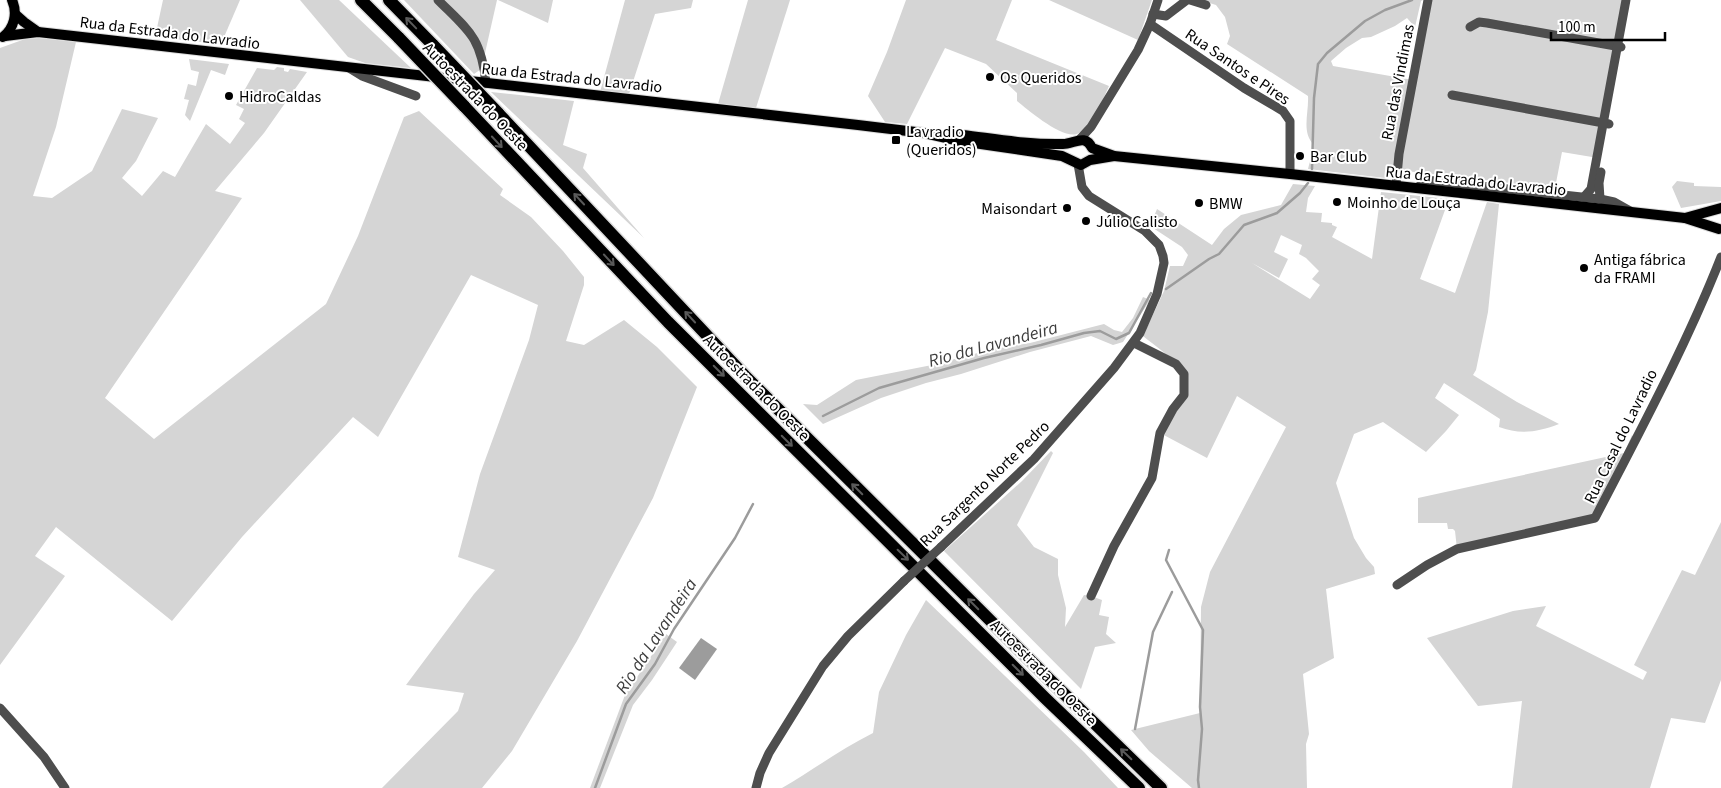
<svg xmlns="http://www.w3.org/2000/svg" width="1721" height="788" font-family="'Source Sans 3',sans-serif">
	<style>
		.green { fill: #d5d5d5; fill-rule: evenodd }
		.water { fill: #9c9c9c }
		.lines { fill: none; stroke-linecap: round; stroke-linejoin: round }
		.stream { stroke: #9c9c9c; stroke-width: 2.5 }
		.major-casing { stroke: #dbdbdb; stroke-width: 12 }
		.highway-casing { stroke: #dbdbdb; stroke-width: 15 }
		.minor { stroke: #4e4e4e; stroke-width: 9 }
		.major { stroke: #000; stroke-width: 10 }
		.highway { stroke: #000; stroke-width: 12 }
		.highway-bridge-casing { stroke: #dbdbdb; stroke-width: 15; stroke-linecap: butt }
		.minor-bridge { stroke: #4e4e4e; stroke-width: 9 }
		.highway-bridge { stroke: #000; stroke-width: 12 }
		.oneway { stroke: #595959 }
		.poi-dot { fill: #000; stroke: #fff; stroke-width: 2 }
		.labels { text-anchor: middle; stroke-width: 4; stroke-linejoin: round; paint-order: stroke }
		.street-label { font-size: 16px; fill: #000; stroke: #fff }
		.poi-label { font-size: 16px; fill: #000; stroke: #fff; text-anchor: start }
		.water-label { font-size: 18px; font-style: italic; fill: #3d3d3d; stroke: #fff }
	</style>
	<rect width="100%" height="100%" fill="#fff"/>
	<g class="green">
		<polygon points="163,0 240,0 221,44 155,37"/>
		<polygon points="300,0 339,0 411,68 365,63 348,57"/>
		<polygon points="404,0 497,0 483,62 484,67 474,74"/>
		<polygon points="498,0 553,0 548,23"/>
		<polygon points="625,0 693,0 691,8 655,14 629,94 600,92"/>
		<polygon points="748,0 790,0 756,108 718,104"/>
		<path d="M906,0H1012L996,40L1109,86C1102,101 1093,127 1077,134C1062,139 1028,110 1017,101V93L986,64L945,48L907,124L885,122L868,96L887,52Z"/>
		<polygon points="1049,0 1152,0 1138,40"/>
		<path d="M1200,0H1423L1421,1L1415,27L1407,18L1395,26L1371,37L1362,38L1346,48L1331,61L1333,66L1413,80L1428,0H1626L1598,158L1562,152L1555,188L1397,170L1385,178L1308,169L1314,145C1301,132 1309,113 1308,96L1227,44L1230,36L1225,17L1216,5Z"/>
		<polygon points="39,38 76,42 56,127 33,196 52,198 92,171 122,109 158,118 136,161 122,178 142,196 163,171 175,177 206,124 230,144 245,123 239,119 244,109 236,105 257,68 274,70 277,67 284,68 284,71 288,72 290,69 307,72 264,133 215,191 242,198 105,398 154,439 326,304 358,236 404,117 419,111 503,189 500,195 531,217 563,251 584,277 584,285 566,341 584,345 624,320 657,347 697,387 653,498 577,641 512,751 482,788 382,788 458,711 464,693 406,685 474,594 495,570 458,557 480,474 529,340 538,305 471,275 378,437 353,417 242,537 172,621 56,527 35,556 65,576 0,665 0,48 25,39"/>
		<polygon points="189,59 229,64 225,75 211,70 190,121 185,115 189,100 184,99 188,84 196,86 199,72 191,70"/>
		<polygon points="491,92 574,101 563,145 587,154 583,168 644,238"/>
		<polygon points="1677,181 1694,183 1694,186 1721,187 1721,201 1681,208 1672,187"/>
		<path d="M1293,184L1315,186L1308,198L1306,212L1322,213L1321,222L1332,223V225L1337,227L1332,237L1372,259L1381,192L1449,199L1420,279L1455,293L1487,202L1499,204L1488,312L1476,370L1473,375L1517,402L1559,424C1538,432 1520,435 1499,427L1500,419L1444,383L1435,398L1459,415L1446,431L1426,452L1383,422L1354,434L1336,483L1354,538L1366,558L1374,567L1375,574L1326,589L1334,658L1303,674L1309,734L1306,744L1307,788H1192L1149,751L1131,730L1200,713L1201,607L1210,572L1286,427L1237,396L1207,458L1160,433C1167,422 1178,409 1183,397C1194,369 1161,351 1143,336L1164,291L1170,266H1183L1188,255L1182,247L1150,226L1157,209L1212,245L1224,229L1241,215L1281,205ZM1281,235L1302,245L1299,254L1306,258L1319,271L1312,279L1320,285L1310,299L1252,263L1279,278L1288,259L1274,252Z"/>
		<polygon points="1143,297 1150,300 1123,342 1113,345 1091,336 1030,352 961,374 926,383 881,398 823,424 803,404 817,405 856,380 932,365 993,349 1030,343 1104,324 1114,330 1122,332 1133,318"/>
		<polygon points="1632,435 1635,441 1595,518 1457,549 1455,531 1453,529 1448,529 1447,523 1418,523 1418,498 1624,453"/>
		<polygon points="1051,451 1053,453 1017,525 1034,547 1058,559 1058,575 1066,608 1065,627 1084,595 1091,596 1102,600 1099,615 1109,617 1106,634 1116,643 1095,647 1081,689 944,551 1022,481"/>
		<polygon points="1721,522 1721,680 1705,723 1671,718 1650,788 1512,788 1522,701 1478,706 1427,638 1513,611 1546,606 1536,626 1643,680 1647,672 1634,665 1682,570 1695,575"/>
		<path d="M926,600L1084,752L1118,788H782C813,770 841,749 873,733L879,692L906,635Z"/>
		<polygon points="666,634 677,642 652,680 633,705 600,788 590,788 625,695"/>
	</g>
	<polygon class="water" points="701,638 717,649 695,680 679,668"/>
	<g class="lines">
		<g class="stream">
			<polyline points="1312,169 1314,98 1318,64 1327,53 1365,21 1385,10 1412,0"/>
			<polyline points="1166,289 1209,259 1219,254 1244,225 1277,213 1300,193 1308,183"/>
			<polyline points="823,416 879,388 984,358 1041,345 1084,333 1100,331 1116,339 1129,333 1151,293"/>
			<polyline points="1169,550 1166,560 1203,630 1200,707 1202,729 1198,780 1199,788"/>
			<polyline points="1135,729 1153,632 1172,592"/>
			<polyline points="595,788 626,704 655,664 674,629 735,538 753,504"/>
		</g>
		<defs>
			<g id="major">
				<polyline points="15,14 24,22 38,32"/>
				<polyline points="5,36 38,32 858,125 924,133 960,141 1062,156 1081,165 1090,160 1114,156"/>
				<path d="M3,37C14,28 18,14 12,0"/>
				<path d="M963,135C996,139 1029,145 1063,144C1074,144 1085,133 1092,148L1114,156L1290,174L1685,218L1719,229"/>
				<polyline points="1685,218 1721,208"/>
			</g>
			<g id="highway">
				<polyline points="361,0 399,38"/>
				<polyline points="389,0 433,45"/>
				<polyline points="464,106 668,322 1045,698 1139,788"/>
				<polyline points="498,113 746,377 1050,680 1161,788"/>
			</g>
		</defs>
		<use href="#major" class="major-casing"/>
		<use href="#highway" class="highway-casing"/>
		<g class="minor">
			<path d="M438,0C469,31 481,37 486,83"/>
			<polyline points="1190,0 1206,5"/>
			<polyline points="1153,14 1166,16 1187,0"/>
			<polyline points="1150,24 1244,88 1283,111 1290,121 1290,174"/>
			<polyline points="1470,27 1479,22 1487,23 1621,47"/>
			<polyline points="349,68 362,76 416,96"/>
			<polyline points="1452,95 1609,124"/>
			<polyline points="1079,140 1091,127 1138,50 1150,24 1158,0"/>
			<polyline points="1396,186 1399,154 1428,0"/>
			<polyline points="1417,188 1426,180 1600,199 1614,202 1630,211"/>
			<polyline points="1584,197 1591,189 1626,0"/>
			<polyline points="1600,199 1599,183 1601,172"/>
			<polyline points="941,547 1034,459 1114,368 1140,333 1157,294 1164,263 1163,256 1159,245 1145,231 1089,196 1082,187 1078,164"/>
			<path d="M1397,585L1427,565L1457,549L1595,518C1639,433 1686,346 1721,257"/>
			<polyline points="1091,596 1114,546 1152,478 1160,433 1173,409 1184,395 1184,374 1176,364 1134,343"/>
			<polyline points="0,708 44,757 65,788"/>
			<polyline points="756,788 760,773 769,753 823,666 848,636 904,581"/>
		</g>
		<use href="#major" class="major"/>
		<use href="#highway" class="highway"/>
		<defs>
			<g id="highway-bridge">
				<polyline points="399,38 464,106"/>
				<polyline points="433,45 498,113"/>
			</g>
		</defs>
		<use href="#highway-bridge" class="highway-bridge-casing"/>
		<polyline class="minor-bridge" points="904,581 941,547"/>
		<use href="#highway-bridge" class="highway-bridge"/>
	</g>
	<defs><path id="oneway-shaft" d="M-6 0H5M1.5-3L5.5 0L1.5 3" fill="none" stroke-width="1.6" stroke-linecap="round" stroke-linejoin="round" transform="scale(1.25)"/></defs>
	<g class="oneway">
		<use href="#oneway-shaft" transform="translate(411 23) rotate(-134)"/>
		<use href="#oneway-shaft" transform="translate(497 142) rotate(47)"/>
		<use href="#oneway-shaft" transform="translate(579 199) rotate(-133)"/>
		<use href="#oneway-shaft" transform="translate(609 260) rotate(47)"/>
		<use href="#oneway-shaft" transform="translate(690 317) rotate(-133)"/>
		<use href="#oneway-shaft" transform="translate(719 371) rotate(45)"/>
		<use href="#oneway-shaft" transform="translate(787 441) rotate(45)"/>
		<use href="#oneway-shaft" transform="translate(857 489) rotate(-135)"/>
		<use href="#oneway-shaft" transform="translate(903 555) rotate(44)"/>
		<use href="#oneway-shaft" transform="translate(973 604) rotate(-135)"/>
		<use href="#oneway-shaft" transform="translate(1018 670) rotate(45)"/>
		<use href="#oneway-shaft" transform="translate(1126 754) rotate(-136)"/>
	</g>
	<g class="poi-dot">
		<circle cx="990" cy="77" r="5"/>
		<circle cx="229" cy="96" r="5"/>
		<rect x="891" y="135" width="10" height="10" rx="2.5"/>
		<circle cx="1300" cy="156" r="5"/>
		<circle cx="1337" cy="202" r="5"/>
		<circle cx="1199" cy="203" r="5"/>
		<circle cx="1067" cy="208" r="5"/>
		<circle cx="1086" cy="221" r="5"/>
		<circle cx="1584" cy="268" r="5"/>
	</g>
	<g class="labels">
		<g class="street-label">
			<text transform="translate(170 32) rotate(7)" y="6">Rua da Estrada do Lavradio</text>
			<text transform="translate(1238 66) rotate(34)" y="6">Rua Santos e Pires</text>
			<text transform="translate(572 77) rotate(6)" y="6">Rua da Estrada do Lavradio</text>
			<text transform="translate(1397 82) rotate(-79)" y="6">Rua das Vindimas</text>
			<text transform="translate(476 96) rotate(46)" y="6">Autoestrada do Oeste</text>
			<text transform="translate(1476 180) rotate(6)" y="6">Rua da Estrada do Lavradio</text>
			<text transform="translate(757 387) rotate(45)" y="6">Autoestrada do Oeste</text>
			<text transform="translate(1620 436) rotate(-64)" y="6">Rua Casal do Lavradio</text>
			<text transform="translate(984 483) rotate(-44)" y="6">Rua Sargento Norte Pedro</text>
			<text transform="translate(1044 672) rotate(45)" y="6">Autoestrada do Oeste</text>
		</g>
		<g class="poi-label">
			<text x="1000" y="83">Os Queridos</text>
			<text x="239" y="102">HidroCaldas</text>
			<text x="906" y="137">Lavradio<tspan x="906" dy="18">(Queridos)</tspan></text>
			<text x="1310" y="162">Bar Club</text>
			<text x="1347" y="208">Moinho de Louça</text>
			<text x="1209" y="209">BMW</text>
			<text x="1057" y="214" text-anchor="end">Maisondart</text>
			<text x="1096" y="227">Júlio Calisto</text>
			<text x="1594" y="265">Antiga fábrica<tspan x="1594" dy="18">da FRAMI</tspan></text>
		</g>
		<g class="water-label">
			<text transform="translate(993 344) rotate(-15)" y="6">Rio da Lavandeira</text>
			<text transform="translate(656 636) rotate(-57)" y="6">Rio da Lavandeira</text>
		</g>
	</g>
	<path d="M1551 32v8h114v-8" fill="none" stroke="#000000" stroke-width="2.5"/>
	<text x="1558" y="32" font-size="15" fill="#000000" stroke="#ffffff" stroke-width="4" paint-order="stroke">100 m</text>
</svg>
